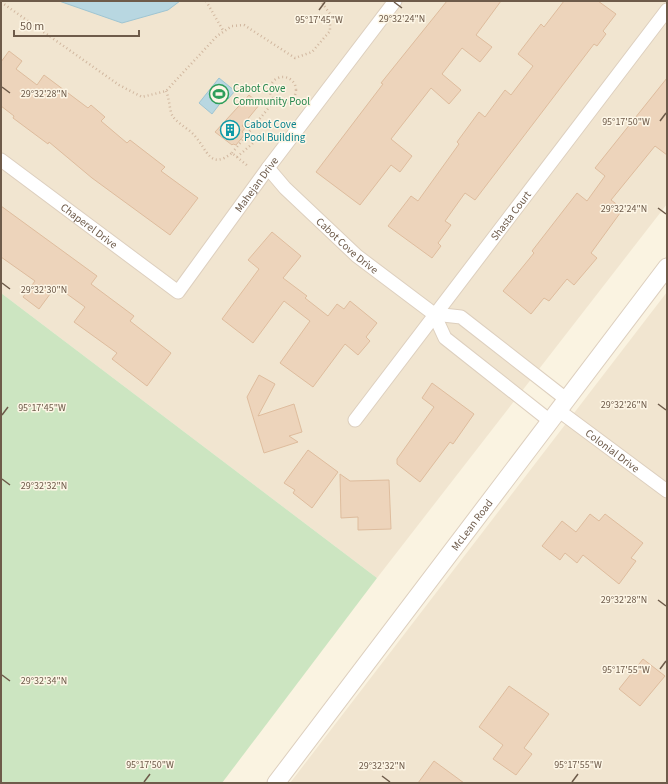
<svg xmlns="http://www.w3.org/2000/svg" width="668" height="784" font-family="'Source Sans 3',sans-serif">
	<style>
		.residential { fill: #f1e5d0 }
		.green { fill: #cce5c1 }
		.water { fill: #b8d7e1; stroke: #9fc5d2 }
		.building { fill: #edd4bb; stroke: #debc9d }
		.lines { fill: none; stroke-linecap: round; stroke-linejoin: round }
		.minor-casing { stroke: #ddcfbe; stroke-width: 15 }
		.tertiary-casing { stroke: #ddcfbe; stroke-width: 19 }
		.path { stroke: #d1b79f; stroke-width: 2.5; stroke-dasharray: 1 3; stroke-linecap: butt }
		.minor { stroke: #fff; stroke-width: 13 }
		.tertiary { stroke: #fff; stroke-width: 17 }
		.ticks { fill: none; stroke: #6e5b4a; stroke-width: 1.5 }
		.labels { text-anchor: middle; stroke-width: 3; stroke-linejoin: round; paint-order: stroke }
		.leisure-label { font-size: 11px; fill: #27864d; stroke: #fdf6e6; text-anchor: start }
		.culture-label { font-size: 11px; fill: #0d838f; stroke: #fdf6e6; text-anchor: start }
		.street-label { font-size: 11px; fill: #6e5b4a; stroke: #fdf6e6 }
		.ticks-label { font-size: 10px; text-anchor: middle; fill: #6e5b4a; stroke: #fdf6e6; stroke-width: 3; stroke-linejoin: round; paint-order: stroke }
	</style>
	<rect width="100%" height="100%" fill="#faf3e1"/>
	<g class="residential">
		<polygon points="1,1 667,1 667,204 377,578 1,293"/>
		<polygon points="667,292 667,783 290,783"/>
	</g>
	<polygon class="green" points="1,293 377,578 222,783 1,783"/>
	<g class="water">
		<polygon points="59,1 180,1 168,10 122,23"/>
		<polygon points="219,78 235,91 228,99 225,97 212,114 199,103"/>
	</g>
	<g class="building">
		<polygon points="447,1 501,1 476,35 492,47 480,62 462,48 442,74 461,90 449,104 431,88 391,139 412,156 400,172 391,165 360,205 316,172 383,84 381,83"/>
		<polygon points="564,1 598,1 616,14 603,31 606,34 597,46 594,44 475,200 465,193 445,221 451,225 438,243 441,246 432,258 388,226 411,196 418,201 459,144 457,142 479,112 485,117 505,90 511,95 533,66 518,54 541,24 544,27"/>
		<polygon points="9,51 22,61 16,69 37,85 44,75 88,108 91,105 105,117 101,121 127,143 130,140 165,167 161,171 198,198 170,235 92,178 49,142 48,144 13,118 14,116 1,106 1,62"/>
		<polygon points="667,78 667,155 655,146 611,200 623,209 591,253 597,258 574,285 567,279 549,301 544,298 531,314 503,291 534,253 532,251 577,193 587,201 605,176 595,168"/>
		<polygon points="249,95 260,104 242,126 245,128 242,132 245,134 236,145 233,144 232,145 215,132"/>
		<polygon points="1,206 97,276 91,284 134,316 130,321 171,353 147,386 112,359 117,353 74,322 85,307 56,286 39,309 23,297 35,281 1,257"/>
		<polygon points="272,232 301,256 283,278 307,296 305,298 328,316 337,304 344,309 350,301 377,323 366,337 370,341 358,355 345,344 313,387 280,363 310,321 284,301 253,343 222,319 259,269 248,260"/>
		<polygon points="259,375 275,384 258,416 294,404 302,432 289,436 298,442 264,453 247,397"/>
		<polygon points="432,383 474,414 453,444 450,442 420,482 397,464 397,459 434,407 422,398"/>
		<polygon points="308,450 338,472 312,508 293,493 295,490 284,483"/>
		<polygon points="340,474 350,481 389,480 391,529 358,530 358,517 341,518"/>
		<polygon points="590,514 599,521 605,514 643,543 631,558 636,561 619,584 583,555 577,563 565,553 560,560 542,546 562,521 576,532"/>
		<polygon points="643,659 665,676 640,706 619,689"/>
		<polygon points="509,686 549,714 524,748 532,754 516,775 493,759 503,745 479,727"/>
		<polygon points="434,761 464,783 418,783"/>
	</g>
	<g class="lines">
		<defs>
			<g id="minor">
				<path id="s1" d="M1,160L178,292L268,168L395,1"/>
				<path id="s2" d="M268,168L285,188L357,256L434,314L461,317L566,399"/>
				<polyline points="434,314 445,338 550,421"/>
				<path id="s3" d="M558,410L667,491"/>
				<path id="s4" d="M355,420L667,10"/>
			</g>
			<g id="tertiary">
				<path id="s5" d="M276,783L667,267"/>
			</g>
		</defs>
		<use href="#minor" class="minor-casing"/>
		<use href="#tertiary" class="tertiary-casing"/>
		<g class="path">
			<polyline points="206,1 224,32"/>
			<polyline points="1,2 119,85 142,97 166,91 217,36 232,26 244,25 295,58 312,52 330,31 330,14 321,1"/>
			<circle cx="283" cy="90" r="13"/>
			<path d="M166,91C170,99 169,113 174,118C180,125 189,129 195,136C208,151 210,170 232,153L249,167"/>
			<polyline points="232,153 275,100"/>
			<polyline points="237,157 252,144 261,133 265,136"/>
		</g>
		<use href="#minor" class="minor"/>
		<use href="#tertiary" class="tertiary"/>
	</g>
	<path class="ticks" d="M394,2L402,8M319,10L325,2M2,87L10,93M660,121L666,113M658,208L666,214M2,283L10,289M658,404L666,410M2,415L8,407M2,479L10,485M658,600L666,606M660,669L666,661M2,675L10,681M382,776L390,782M144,782L150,774M572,782L578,774"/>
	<defs>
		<symbol id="stadium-ring" viewBox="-11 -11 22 22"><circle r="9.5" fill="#fdf6e6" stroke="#2e9e5b" stroke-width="1.5"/><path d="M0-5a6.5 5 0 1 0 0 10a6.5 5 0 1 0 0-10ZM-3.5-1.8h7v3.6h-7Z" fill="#2e9e5b"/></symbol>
		<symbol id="building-ring" viewBox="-11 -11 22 22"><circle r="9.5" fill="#fdf6e6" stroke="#0f9aa8" stroke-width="1.5"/><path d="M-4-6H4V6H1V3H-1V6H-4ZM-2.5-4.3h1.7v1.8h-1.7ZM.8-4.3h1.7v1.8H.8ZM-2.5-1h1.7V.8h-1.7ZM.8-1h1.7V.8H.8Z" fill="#0f9aa8"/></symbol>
	</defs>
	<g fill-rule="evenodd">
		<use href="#stadium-ring" x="208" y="83" width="22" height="22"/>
		<use href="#building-ring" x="219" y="119" width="22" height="22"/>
	</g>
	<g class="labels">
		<g class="leisure-label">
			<text x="233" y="92">Cabot Cove<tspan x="233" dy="13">Community Pool</tspan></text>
		</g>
		<g class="culture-label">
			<text x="244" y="128">Cabot Cove<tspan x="244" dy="13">Pool Building</tspan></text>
		</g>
		<g class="street-label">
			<text dy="4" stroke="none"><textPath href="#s1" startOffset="354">Mahejan Drive</textPath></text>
			<text dy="4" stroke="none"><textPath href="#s4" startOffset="257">Shasta Court</textPath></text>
			<text dy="4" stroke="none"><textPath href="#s1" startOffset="110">Chaperel Drive</textPath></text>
			<text dy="4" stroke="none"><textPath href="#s2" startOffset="111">Cabot Cove Drive</textPath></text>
			<text dy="4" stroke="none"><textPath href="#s3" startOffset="68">Colonial Drive</textPath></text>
			<text dy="4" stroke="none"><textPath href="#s5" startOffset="324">McLean Road</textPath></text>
		</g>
	</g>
	<g class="ticks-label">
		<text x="402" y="22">29°32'24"N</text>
		<text x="319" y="23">95°17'45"W</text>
		<text x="44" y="97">29°32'28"N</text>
		<text x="626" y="125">95°17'50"W</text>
		<text x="624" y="212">29°32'24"N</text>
		<text x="44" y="293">29°32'30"N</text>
		<text x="624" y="408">29°32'26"N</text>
		<text x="42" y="411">95°17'45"W</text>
		<text x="44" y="489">29°32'32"N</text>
		<text x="624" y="603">29°32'28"N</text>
		<text x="626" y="673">95°17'55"W</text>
		<text x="44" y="684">29°32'34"N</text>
		<text x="150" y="768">95°17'50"W</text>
		<text x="578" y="768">95°17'55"W</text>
		<text x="382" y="769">29°32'32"N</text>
	</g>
	<rect width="668" height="784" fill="none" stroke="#6e5b4a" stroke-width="4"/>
	<path d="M14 30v6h125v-6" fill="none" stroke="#6e5b4a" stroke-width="2"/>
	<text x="20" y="30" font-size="12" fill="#6e5b4a" stroke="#fdf6e6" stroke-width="3" paint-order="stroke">50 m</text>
</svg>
